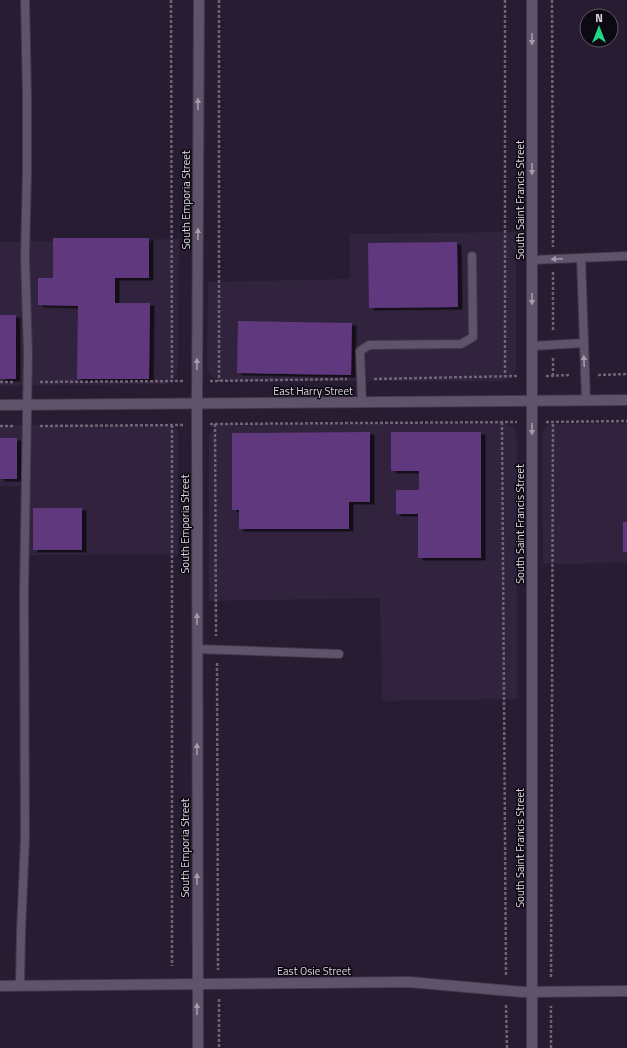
<svg xmlns="http://www.w3.org/2000/svg" width="627" height="1048" font-family="'Titillium Web',sans-serif">
	<style>
		.built { fill: #31233e }
		.building { fill: #5e397d; filter: url(#shadow) }
		.lines { fill: none; stroke-linecap: round; stroke-linejoin: round }
		.service-casing { stroke: #413849; stroke-width: 10 }
		.minor-casing { stroke: #413849; stroke-width: 12 }
		.tertiary-casing { stroke: #413849; stroke-width: 12 }
		.path { stroke: #6e6476; stroke-width: 2.5; stroke-dasharray: 3 2; stroke-linecap: butt }
		.service { stroke: #5e536a; stroke-width: 8 }
		.minor { stroke: #5e536a; stroke-width: 10 }
		.tertiary { stroke: #5e536a; stroke-width: 10 }
		.oneway { fill: #a49bad }
		.labels { text-anchor: middle; stroke-width: 3; stroke-linejoin: round; paint-order: stroke }
		.street-label { font-size: 11px; fill: #ddd6e4; stroke: #0d0912 }
	</style>
	<defs>
		<filter id="shadow"><feDropShadow dx="4.5" dy="2.5" stdDeviation="0" flood-color="#0009"/></filter>
	</defs>
	<rect width="100%" height="100%" fill="#271c31"/>
	<g class="built">
		<polygon points="516,232 516,368 513,377 504,381 220,381 211,376 207,370 208,282 350,279 350,234"/>
		<polygon points="179,239 178,366 177,375 167,384 0,386 0,242"/>
		<polygon points="504,423 514,427 517,438 517,699 382,701 380,598 209,601 209,437 214,427 223,424"/>
		<polygon points="627,423 627,563 543,564 542,432 548,424"/>
		<polygon points="0,425 170,425 178,431 178,555 26,555 26,486 0,486"/>
	</g>
	<g class="building">
		<polygon points="53,238 149,238 149,278 115,278 115,303 150,303 149,379 77,379 78,306 38,305 38,278 53,278"/>
		<polygon points="457,242 458,307 369,308 368,243"/>
		<rect x="0" y="315" width="16" height="64"/>
		<polygon points="238,321 352,323 351,375 237,373"/>
		<polygon points="370,432 370,502 349,502 349,529 239,529 239,510 232,510 232,433"/>
		<polygon points="391,432 481,432 481,558 418,558 418,514 396,514 396,490 419,490 419,471 391,471"/>
		<rect x="0" y="438" width="17" height="41"/>
		<rect x="33" y="508" width="49" height="42"/>
		<rect x="623" y="522" width="4" height="30"/>
	</g>
	<g class="lines">
		<defs>
			<g id="service">
				<polyline points="581,258 586,400"/>
				<polyline points="532,260 627,256"/>
				<polyline points="532,346 584,343"/>
				<polyline points="362,402 360,351 369,345 461,344 473,337 472,256"/>
				<polyline points="197,649 339,654"/>
				<polyline points="20,985 21,932 25,838 24,593 28,353 25,257 27,173 27,95 25,0"/>
			</g>
			<g id="minor">
				<polyline points="532,0 532,1048"/>
				<polyline points="197,403 198,1048"/>
				<polyline points="0,986 409,982 523,992 627,991"/>
			</g>
			<g id="tertiary">
				<polyline points="197,403 199,0"/>
				<polyline points="0,405 627,400"/>
			</g>
		</defs>
		<use href="#service" class="service-casing"/>
		<use href="#minor" class="minor-casing"/>
		<use href="#tertiary" class="tertiary-casing"/>
		<g class="path">
			<polyline points="171,0 172,381"/>
			<polyline points="219,0 219,381"/>
			<polyline points="505,0 505,377"/>
			<polyline points="552,0 553,247"/>
			<polyline points="553,272 553,331"/>
			<polyline points="553,358 553,376"/>
			<polyline points="598,375 627,374"/>
			<polyline points="546,376 571,375"/>
			<polyline points="374,379 517,376"/>
			<polyline points="210,381 347,379"/>
			<polyline points="0,382 13,382"/>
			<polyline points="40,382 183,381"/>
			<polyline points="502,422 506,976"/>
			<polyline points="546,422 627,421"/>
			<polyline points="210,424 517,422"/>
			<polyline points="215,424 216,636"/>
			<polyline points="172,425 172,966"/>
			<polyline points="0,426 13,426"/>
			<polyline points="40,426 183,425"/>
			<polyline points="217,663 218,970"/>
			<polyline points="551,977 553,421"/>
			<polyline points="219,999 219,1048"/>
			<polyline points="506,1005 507,1048"/>
			<polyline points="551,1048 551,1006"/>
		</g>
		<use href="#service" class="service"/>
		<use href="#minor" class="minor"/>
		<use href="#tertiary" class="tertiary"/>
	</g>
	<defs><path id="oneway-solid" d="M-6-.8H1V-3.2L6.5 0L1 3.2V.8H-6Z"/></defs>
	<g class="oneway">
		<use href="#oneway-solid" transform="translate(532 39) rotate(90)"/>
		<use href="#oneway-solid" transform="translate(198 104) rotate(-90)"/>
		<use href="#oneway-solid" transform="translate(532 169) rotate(90)"/>
		<use href="#oneway-solid" transform="translate(198 234) rotate(-90)"/>
		<use href="#oneway-solid" transform="translate(557 259) rotate(178)"/>
		<use href="#oneway-solid" transform="translate(532 299) rotate(90)"/>
		<use href="#oneway-solid" transform="translate(584 361) rotate(-92)"/>
		<use href="#oneway-solid" transform="translate(197 364) rotate(-90)"/>
		<use href="#oneway-solid" transform="translate(532 429) rotate(90)"/>
		<use href="#oneway-solid" transform="translate(197 619) rotate(-90)"/>
		<use href="#oneway-solid" transform="translate(197 749) rotate(-90)"/>
		<use href="#oneway-solid" transform="translate(197 879) rotate(-90)"/>
		<use href="#oneway-solid" transform="translate(197 1009) rotate(-90)"/>
	</g>
	<g class="labels">
		<g class="street-label">
			<text transform="translate(186 200) rotate(-90)" y="4">South Emporia Street</text>
			<text transform="translate(520 200) rotate(-90)" y="4">South Saint Francis Street</text>
			<text x="313" y="395">East Harry Street</text>
			<text transform="translate(185 524) rotate(-90)" y="4">South Emporia Street</text>
			<text transform="translate(520 524) rotate(-90)" y="4">South Saint Francis Street</text>
			<text transform="translate(185 848) rotate(-90)" y="4">South Emporia Street</text>
			<text transform="translate(520 848) rotate(-90)" y="4">South Saint Francis Street</text>
			<text x="314" y="975">East Osie Street</text>
		</g>
	</g>
	<g transform="translate(599 28)"><circle r="19" fill="#0d0912" stroke="#605b66"/>
	<path d="M0-3L7 15L0 10L-7 15Z" fill="#1dd988"/>
	<text y="-6" font-size="11" font-weight="bold" text-anchor="middle" fill="#ddd6e4">N</text>
	</g>
</svg>
